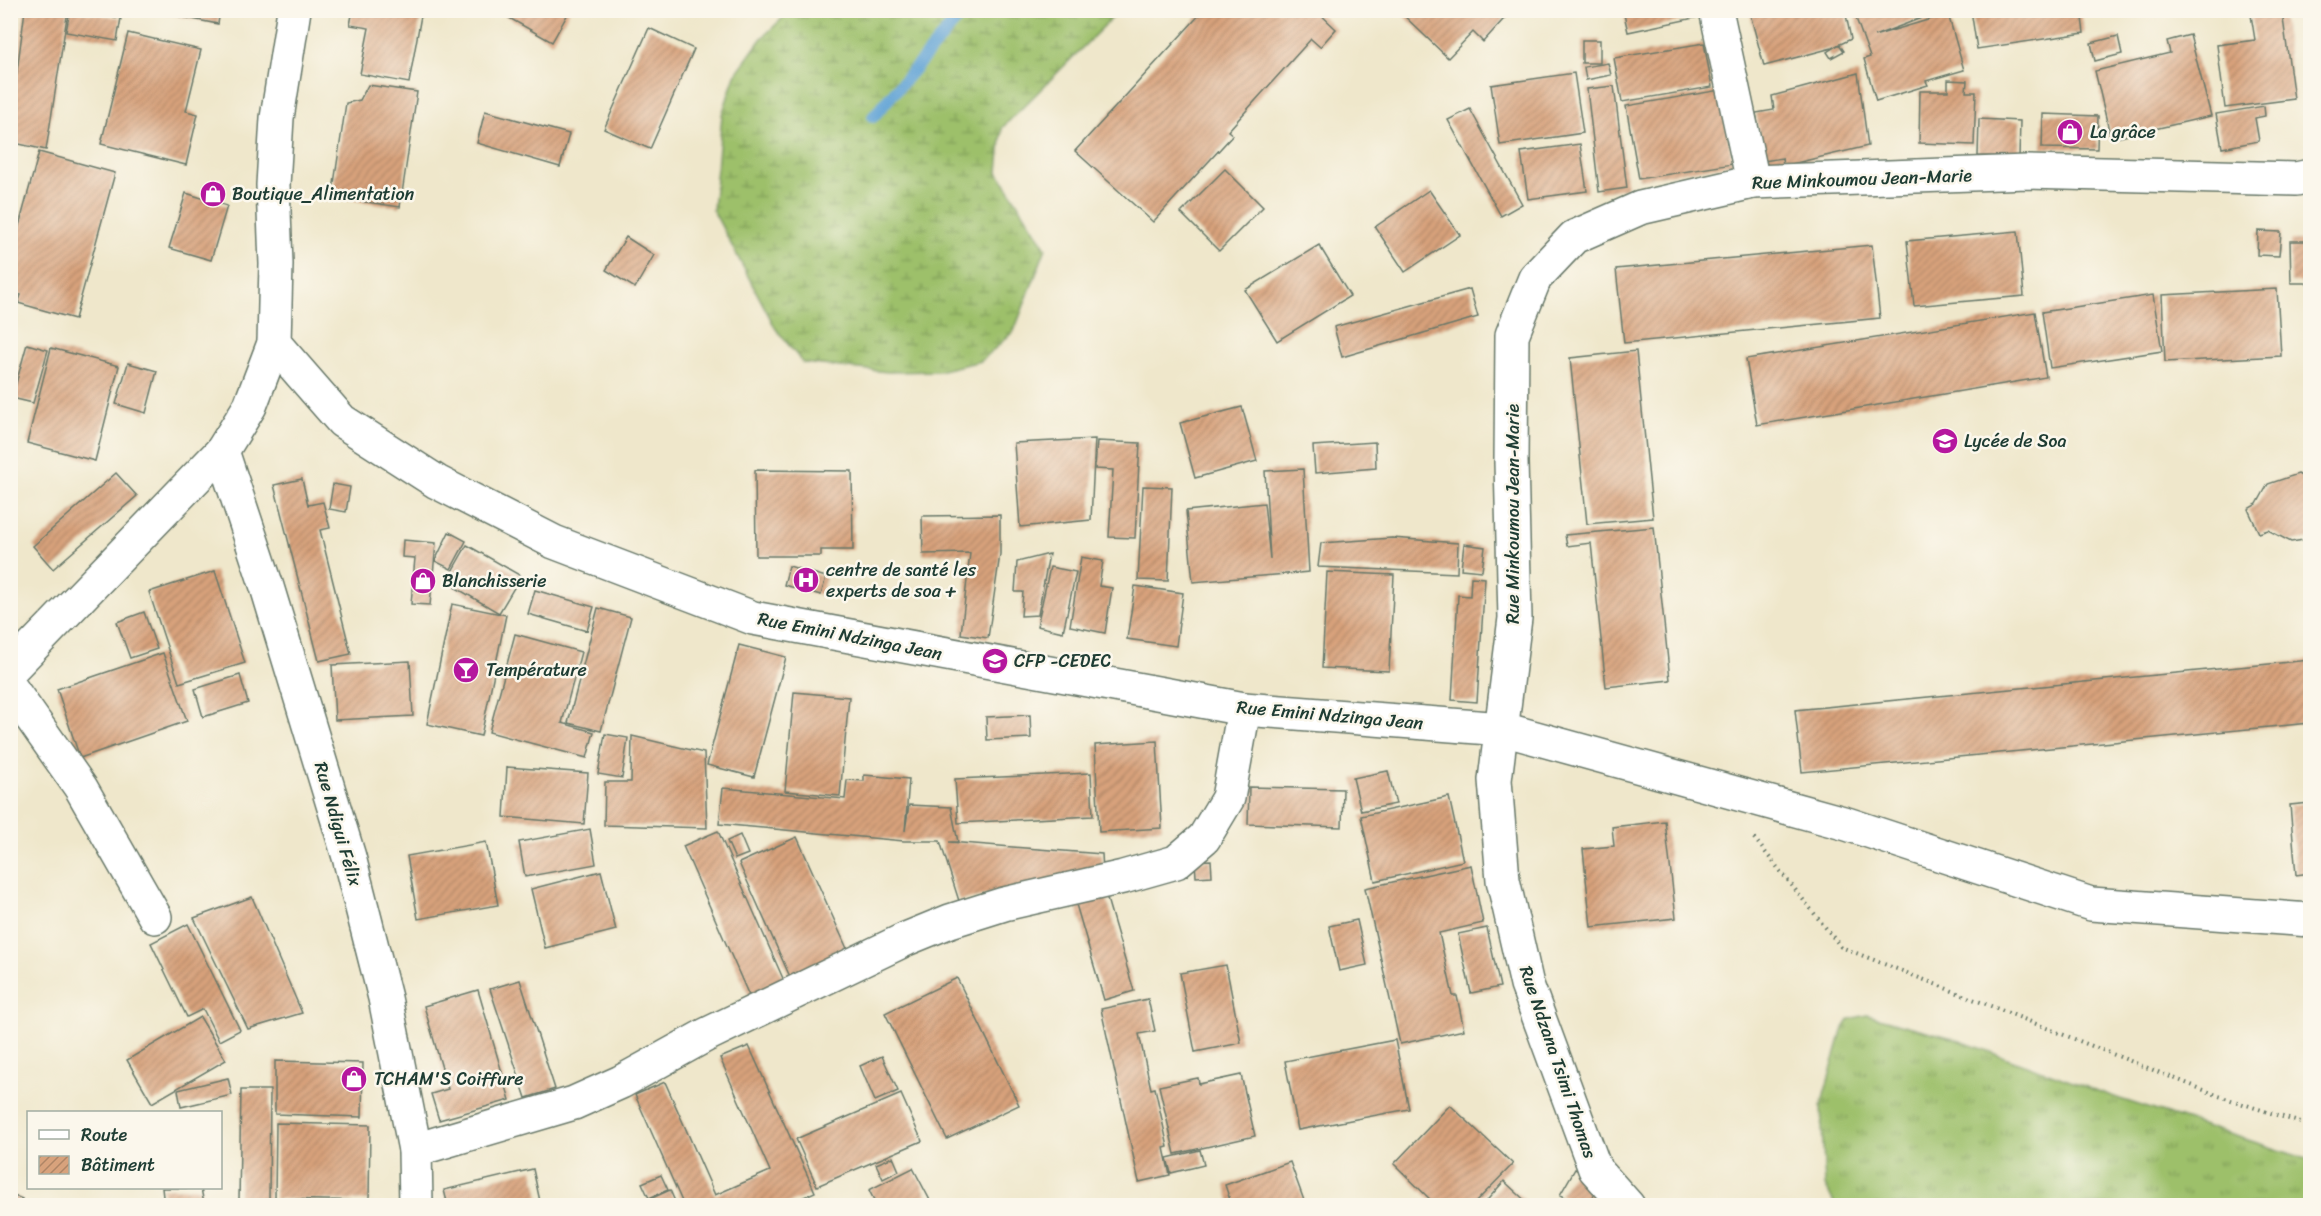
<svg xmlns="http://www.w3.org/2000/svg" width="2321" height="1216" font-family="Sriracha,sans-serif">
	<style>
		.grass { fill: url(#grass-tufts); stroke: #5e7e4f; stroke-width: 1.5 }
		.wetland { fill: url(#wetland-marsh); stroke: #5e7e4f; stroke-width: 1.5 }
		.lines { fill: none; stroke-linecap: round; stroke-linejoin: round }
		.stream { stroke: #61a3d5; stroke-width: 12 }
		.building { fill: url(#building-hatch) }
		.street-casing { stroke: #687869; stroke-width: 36 }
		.path { stroke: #687869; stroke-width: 4; stroke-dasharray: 1.5 4.5; stroke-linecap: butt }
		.street { stroke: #fff; stroke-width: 33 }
		.labels { text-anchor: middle; stroke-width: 5; stroke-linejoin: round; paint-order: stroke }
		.poi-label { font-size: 18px; fill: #1f3d34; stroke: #fbf7ec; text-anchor: start }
		.street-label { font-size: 18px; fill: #1f3d34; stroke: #fbf7ec }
	</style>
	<defs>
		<pattern id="grass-tufts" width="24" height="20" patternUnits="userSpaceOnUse" patternTransform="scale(1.5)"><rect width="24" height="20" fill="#9dc06a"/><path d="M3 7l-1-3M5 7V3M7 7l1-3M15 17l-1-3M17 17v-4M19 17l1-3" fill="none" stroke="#7f9d58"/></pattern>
		<pattern id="wetland-marsh" width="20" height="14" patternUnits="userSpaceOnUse" patternTransform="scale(1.5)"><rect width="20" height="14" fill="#9dc06a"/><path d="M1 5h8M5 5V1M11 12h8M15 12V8" fill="none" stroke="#7f9d58"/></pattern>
		<pattern id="building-hatch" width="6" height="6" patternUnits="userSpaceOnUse" patternTransform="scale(1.5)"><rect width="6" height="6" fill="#d8a27c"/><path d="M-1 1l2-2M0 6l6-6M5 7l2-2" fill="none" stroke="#af8566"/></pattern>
	</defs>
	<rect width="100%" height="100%" fill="#fbf7ec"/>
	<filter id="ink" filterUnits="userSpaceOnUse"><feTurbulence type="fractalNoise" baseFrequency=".0167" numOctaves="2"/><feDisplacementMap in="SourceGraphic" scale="12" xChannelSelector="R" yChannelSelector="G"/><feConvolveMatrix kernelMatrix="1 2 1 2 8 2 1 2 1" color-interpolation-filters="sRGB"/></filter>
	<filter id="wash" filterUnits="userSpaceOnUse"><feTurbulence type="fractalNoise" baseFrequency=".008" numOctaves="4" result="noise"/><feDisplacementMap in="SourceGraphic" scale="24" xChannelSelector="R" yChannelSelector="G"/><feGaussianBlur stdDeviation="1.35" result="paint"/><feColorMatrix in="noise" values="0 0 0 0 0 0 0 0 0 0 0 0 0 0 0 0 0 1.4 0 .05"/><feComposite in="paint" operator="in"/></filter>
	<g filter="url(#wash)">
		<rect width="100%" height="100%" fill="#efe7cb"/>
		<polygon class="grass" points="1867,1015 1949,1037 2120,1099 2310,1160 2310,1205 1835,1205 1825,1185 1821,1106 1842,1031 1850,1019"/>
		<polygon class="wetland" points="790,11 1119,11 1002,128 998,172 1046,248 1014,331 981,361 938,371 888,372 803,363 776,329 713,210 722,115 735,75 761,39"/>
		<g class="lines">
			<polyline class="stream" points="873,117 965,10"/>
		</g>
		<g id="blocks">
			<g class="building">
				<polygon points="25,10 68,10 46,150 10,142 10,125"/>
				<polygon points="70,10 121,18 117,41 66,32"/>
				<polygon points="147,10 220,10 218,24"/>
				<polygon points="353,10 422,10 409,83 360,74 369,28 350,25"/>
				<polygon points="495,10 570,10 552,42"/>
				<polygon points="1204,10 1316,10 1336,29 1320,47 1311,39 1228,131 1233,135 1153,222 1075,151"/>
				<polygon points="1398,10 1512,10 1483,42 1473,32 1448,58"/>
				<polygon points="1623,10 1698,10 1699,17 1628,32"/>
				<polygon points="1749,10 1845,10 1851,39 1832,48 1764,66"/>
				<polygon points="1853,10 1930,10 1932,14 1874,36 1948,14 1964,70 1926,81 1928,85 1876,101 1864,59 1870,57"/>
				<polygon points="1971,10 2081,10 2084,33 1977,49"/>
				<polygon points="2282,11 2294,99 2225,108 2217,45 2255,40 2251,15"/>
				<polygon points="649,28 694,49 650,149 604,129"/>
				<polygon points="128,33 201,50 186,111 198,114 186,165 101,144"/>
				<polygon points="2190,35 2211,116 2111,139 2095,71 2170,53 2167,41"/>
				<polygon points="2118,36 2122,54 2095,61 2091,43"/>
				<rect x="1582" y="40" width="18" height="23"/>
				<polygon points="1704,43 1712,87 1622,102 1614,58"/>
				<polygon points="1839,44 1844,51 1831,58 1827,52"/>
				<polygon points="1608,63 1611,75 1586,80 1584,67"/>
				<polygon points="1574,73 1583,133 1500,145 1491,85"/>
				<polygon points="1858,73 1868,146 1783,166 1782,158 1764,161 1756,113 1774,110 1772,96"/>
				<polygon points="1948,80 1967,81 1966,92 1976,92 1974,145 1919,143 1920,91 1948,91"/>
				<polygon points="368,85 417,92 400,207 332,197 346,103 360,100"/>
				<polygon points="1614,86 1627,188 1599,192 1587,89"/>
				<polygon points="1720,90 1733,164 1639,179 1626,106"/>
				<polygon points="2264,106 2265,116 2255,118 2259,141 2222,148 2216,114"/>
				<polygon points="1470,109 1522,204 1501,216 1448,120"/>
				<polygon points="485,111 569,134 560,167 477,143"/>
				<polygon points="2043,114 2098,116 2097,149 2042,148"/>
				<polygon points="1979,119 2020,121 2019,157 1978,156"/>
				<polygon points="1580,144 1587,191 1528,199 1521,152"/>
				<polygon points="39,152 115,173 75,319 18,303 21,295 10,292 10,259"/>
				<polygon points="1225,169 1263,207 1219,251 1181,213"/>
				<polygon points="1429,190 1460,235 1405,272 1375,227"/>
				<polygon points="186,193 227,206 211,260 169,248"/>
				<polygon points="2018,231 2024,296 1914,306 1907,241"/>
				<polygon points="2258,231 2281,232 2279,256 2257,255"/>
				<polygon points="626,237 654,255 635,288 606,270"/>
				<polygon points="2290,241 2310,241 2310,283 2291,283"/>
				<polygon points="1319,245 1350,296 1277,341 1245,290"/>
				<polygon points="1872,245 1880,318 1624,343 1616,269"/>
				<polygon points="1470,289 1478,317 1342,357 1334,327"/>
				<polygon points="2277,289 2281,356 2165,362 2162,295"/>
				<polygon points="2153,295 2162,351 2050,368 2042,312"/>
				<polygon points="2035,312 2046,377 1757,425 1746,359"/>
				<polygon points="27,344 48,350 33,403 12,398"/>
				<polygon points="51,348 119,366 95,461 27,443"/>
				<polygon points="1636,351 1653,518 1587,524 1570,358"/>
				<polygon points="128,363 157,371 146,413 116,404"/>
				<polygon points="1242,407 1257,461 1195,478 1180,423"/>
				<polygon points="1095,439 1091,520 1020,527 1014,443"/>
				<polygon points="1097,441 1140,443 1135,538 1109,537 1113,470 1095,469"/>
				<polygon points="1375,442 1376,468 1315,473 1313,446"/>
				<polygon points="1303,469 1309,572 1193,582 1186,511 1264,503 1270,559 1265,471"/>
				<polygon points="755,470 852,471 853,550 821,550 821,556 756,556"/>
				<polygon points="116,473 137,496 53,569 33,546"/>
				<polygon points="2298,474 2310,481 2310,539 2291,542 2268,530 2259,533 2248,509 2257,504 2268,484"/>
				<polygon points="302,479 308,505 323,502 330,528 320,530 351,654 319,661 274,485"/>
				<polygon points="333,484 350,487 346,512 329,509"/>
				<polygon points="1143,486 1172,487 1168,581 1138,580"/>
				<polygon points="1000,515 1000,554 988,638 961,634 970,553 923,554 922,516"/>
				<polygon points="1654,527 1670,680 1606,687 1591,543 1567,546 1565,535"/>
				<polygon points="449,532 466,541 451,569 435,561"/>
				<polygon points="1392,538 1458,543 1457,573 1318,567 1321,543"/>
				<polygon points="403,540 436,543 430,605 411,604 415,558 402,557"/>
				<polygon points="1464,544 1485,547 1482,571 1461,569"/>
				<polygon points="467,545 521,576 499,613 446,582"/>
				<polygon points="1049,554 1038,615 1021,616 1023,592 1015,592 1017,562"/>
				<polygon points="1081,557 1103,561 1099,586 1112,588 1105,633 1070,626"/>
				<polygon points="789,566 826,577 821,595 784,585"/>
				<polygon points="1050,567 1076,572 1063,632 1037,626"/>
				<polygon points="215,571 245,663 179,683 149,592"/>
				<polygon points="1327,572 1394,575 1389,671 1322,668"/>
				<polygon points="1471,577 1485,578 1477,702 1452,700 1458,595 1470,596"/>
				<polygon points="1135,586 1183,593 1176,646 1127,639"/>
				<polygon points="535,590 594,607 587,631 528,614"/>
				<polygon points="452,604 506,615 481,736 427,724"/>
				<polygon points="598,608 631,617 601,731 568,723"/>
				<polygon points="144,612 157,649 130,658 117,622"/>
				<polygon points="515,634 581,652 562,723 594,732 587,758 489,732"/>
				<polygon points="739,645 786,657 754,777 707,765"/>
				<polygon points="163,653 187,721 80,758 57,689"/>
				<polygon points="2310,660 2310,723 1802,772 1795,710"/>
				<polygon points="410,661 413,716 335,720 332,665"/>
				<polygon points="240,675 248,703 203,717 195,689"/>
				<polygon points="794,692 849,697 840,796 785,791"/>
				<polygon points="1030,715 1031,738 987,740 986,717"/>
				<polygon points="605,734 628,738 622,778 598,774"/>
				<polygon points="632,736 704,753 707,828 604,825 605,782 631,782"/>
				<polygon points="1157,741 1162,828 1099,832 1095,745"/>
				<polygon points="507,767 588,773 584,824 504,817"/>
				<polygon points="1388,771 1396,804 1361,811 1353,778"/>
				<polygon points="1091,773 1093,816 958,823 955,779"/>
				<polygon points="864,775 909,779 905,831 909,805 951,807 958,842 949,842 1102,854 1103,871 959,901 940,841 904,841 719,824 723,788 845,799 847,780 864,781"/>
				<polygon points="1249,787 1343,789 1342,827 1248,824"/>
				<polygon points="1449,797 1463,861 1375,881 1361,816"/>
				<polygon points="2310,803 2310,873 2296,875 2290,805"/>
				<polygon points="1665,821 1676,918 1591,927 1583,849 1614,846 1612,827"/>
				<polygon points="590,829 596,864 525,877 519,842"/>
				<polygon points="718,831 785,983 750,998 683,846"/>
				<polygon points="740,835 748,854 735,859 727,841"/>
				<polygon points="797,837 849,953 791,979 739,863"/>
				<polygon points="486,842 498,905 418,919 407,856"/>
				<polygon points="1211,860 1212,876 1196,877 1195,861"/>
				<polygon points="1471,865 1483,923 1439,933 1453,996 1457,996 1464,1030 1400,1044 1365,888"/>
				<polygon points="601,871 616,930 545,948 531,889"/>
				<polygon points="1103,885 1134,991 1104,1000 1073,894"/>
				<polygon points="252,897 302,1013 248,1029 194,918"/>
				<polygon points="1357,920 1367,965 1339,971 1329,926"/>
				<polygon points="188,924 240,1030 219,1041 203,1009 187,1017 151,943"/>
				<polygon points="1487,928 1500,987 1471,993 1458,934"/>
				<polygon points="1226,965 1241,1043 1195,1052 1180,973"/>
				<polygon points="957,978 1019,1105 947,1139 885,1013"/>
				<polygon points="520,980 555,1089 526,1098 490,989"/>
				<polygon points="478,990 510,1100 439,1120 431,1094 448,1089 424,1006"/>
				<polygon points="1148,999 1155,1031 1139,1034 1151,1089 1155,1088 1168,1147 1164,1148 1170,1175 1139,1182 1101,1009"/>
				<polygon points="200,1017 226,1060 152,1103 127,1060"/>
				<polygon points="1395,1040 1409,1109 1298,1130 1285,1061"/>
				<polygon points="749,1046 815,1192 784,1206 684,1206 635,1095 665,1082 715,1195 770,1171 720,1058"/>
				<polygon points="882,1056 898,1091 875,1101 860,1066"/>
				<polygon points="275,1061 363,1063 362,1117 275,1114"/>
				<polygon points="1241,1075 1255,1136 1175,1154 1159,1086 1198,1078 1199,1084"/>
				<polygon points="228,1078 232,1095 181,1107 178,1090"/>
				<polygon points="241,1090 270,1090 269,1201 239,1200"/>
				<polygon points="901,1094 922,1141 817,1186 796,1139"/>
				<polygon points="1450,1105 1513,1164 1472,1206 1437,1206 1394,1164"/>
				<polygon points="276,1123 370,1125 369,1201 275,1199"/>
				<polygon points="1200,1150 1204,1165 1171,1173 1167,1158"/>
				<polygon points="893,1157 899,1171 883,1179 876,1164"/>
				<polygon points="1290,1162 1306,1206 1232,1206 1225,1185"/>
				<polygon points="913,1168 933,1206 877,1206 869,1190"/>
				<polygon points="533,1169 541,1206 448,1206 444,1190"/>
				<polygon points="1575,1169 1601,1182 1588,1206 1580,1206 1560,1195"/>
				<polygon points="661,1175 668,1190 649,1198 642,1183"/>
				<polygon points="1504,1181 1531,1206 1482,1206"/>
				<polygon points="162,1188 201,1188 204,1204 164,1206"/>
				<polygon points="670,1190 677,1206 634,1206"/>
				<polygon points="10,1194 22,1199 19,1206 10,1206"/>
			</g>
		</g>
	</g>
	<g filter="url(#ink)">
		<use href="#blocks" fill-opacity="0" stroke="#687869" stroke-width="1.5"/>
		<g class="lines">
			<defs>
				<g id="street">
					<polyline points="1716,10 1753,182"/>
					<polyline points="274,343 342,421 437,482 554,542 753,618 1244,709 1503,729 1847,824 2091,904 2310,920"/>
					<polyline points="222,451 267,587 349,857 385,998 415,1150 416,1206"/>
					<polyline points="10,670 222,451 250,406 274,343 276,264 273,185 277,118 294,10"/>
					<polyline points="10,687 81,788 155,917"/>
					<polyline points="415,1150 574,1103 621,1082 706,1035 906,939 950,921 1004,904 1123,877 1176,862 1204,838 1228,798 1244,709"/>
					<polyline points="1628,1206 1595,1169 1527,985 1503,880 1495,780 1515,618 1511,462 1512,335 1535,278 1574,237 1640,208 1753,182 2027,172 2296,179 2310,176"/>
				</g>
			</defs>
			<use href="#street" class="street-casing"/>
			<polyline class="path" points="1754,838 1841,947 2219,1096 2310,1126"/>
			<use href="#street" class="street"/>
		</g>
	</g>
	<defs>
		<symbol id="shop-disc" viewBox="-11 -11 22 22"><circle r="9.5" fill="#b5179e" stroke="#fbf7ec"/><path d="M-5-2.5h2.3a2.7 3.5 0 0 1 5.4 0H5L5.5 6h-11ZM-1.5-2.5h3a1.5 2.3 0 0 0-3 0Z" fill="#fff"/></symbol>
		<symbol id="school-disc" viewBox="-11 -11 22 22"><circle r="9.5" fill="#b5179e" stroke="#fbf7ec"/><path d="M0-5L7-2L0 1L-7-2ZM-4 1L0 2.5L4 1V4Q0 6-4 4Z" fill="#fff"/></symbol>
		<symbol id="hospital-disc" viewBox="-11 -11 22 22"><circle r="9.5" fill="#b5179e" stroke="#fbf7ec"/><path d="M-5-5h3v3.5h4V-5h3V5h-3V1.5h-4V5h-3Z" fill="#fff"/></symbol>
		<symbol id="bar-disc" viewBox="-11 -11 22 22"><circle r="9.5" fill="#b5179e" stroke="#fbf7ec"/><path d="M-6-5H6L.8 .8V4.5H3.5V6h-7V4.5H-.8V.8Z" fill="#fff"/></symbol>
	</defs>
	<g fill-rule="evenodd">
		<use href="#shop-disc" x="2055" y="117" width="30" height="30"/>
		<use href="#shop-disc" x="198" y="179" width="30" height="30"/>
		<use href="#school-disc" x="1930" y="426" width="30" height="30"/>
		<use href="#hospital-disc" x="791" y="565" width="30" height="30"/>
		<use href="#shop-disc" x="408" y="566" width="30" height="30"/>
		<use href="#school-disc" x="980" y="646" width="30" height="30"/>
		<use href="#bar-disc" x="451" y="655" width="30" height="30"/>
		<use href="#shop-disc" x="339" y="1064" width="30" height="30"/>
	</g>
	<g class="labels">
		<g class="poi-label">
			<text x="2090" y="138">La grâce</text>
			<text x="232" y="200">Boutique_Alimentation</text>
			<text x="1964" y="447">Lycée de Soa</text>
			<text x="826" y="576">centre de santé les<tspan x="826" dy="21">experts de soa +</tspan></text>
			<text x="442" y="587">Blanchisserie</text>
			<text x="1014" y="667">CFP -CEDEC</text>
			<text x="486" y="676">Température</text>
			<text x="374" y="1085">TCHAM'S Coiffure</text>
		</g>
		<g class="street-label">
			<text transform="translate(1862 179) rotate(-2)" y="6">Rue Minkoumou Jean-Marie</text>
			<text transform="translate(1513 514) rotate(-90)" y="6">Rue Minkoumou Jean-Marie</text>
			<text transform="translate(850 636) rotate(11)" y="6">Rue Emini Ndzinga Jean</text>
			<text transform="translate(1330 715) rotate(5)" y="6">Rue Emini Ndzinga Jean</text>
			<text transform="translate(338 824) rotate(74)" y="6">Rue Ndigui Félix</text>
			<text transform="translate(1558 1062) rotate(71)" y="6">Rue Ndzana Tsimi Thomas</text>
		</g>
	</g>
	<rect width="2321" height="1216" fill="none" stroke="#fbf7ec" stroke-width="36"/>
	<rect x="27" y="1111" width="195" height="78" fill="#fbf7ec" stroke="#a3ada2" stroke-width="1.5"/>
	<rect x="39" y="1130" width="30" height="9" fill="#ffffff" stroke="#a3ada2" stroke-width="1.5"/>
	<text x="81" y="1141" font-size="18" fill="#1f3d34">Route</text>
	<rect x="39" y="1156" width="30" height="18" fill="url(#building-hatch)" stroke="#a3ada2" stroke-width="1.5"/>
	<text x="81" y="1171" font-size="18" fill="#1f3d34">Bâtiment</text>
</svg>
